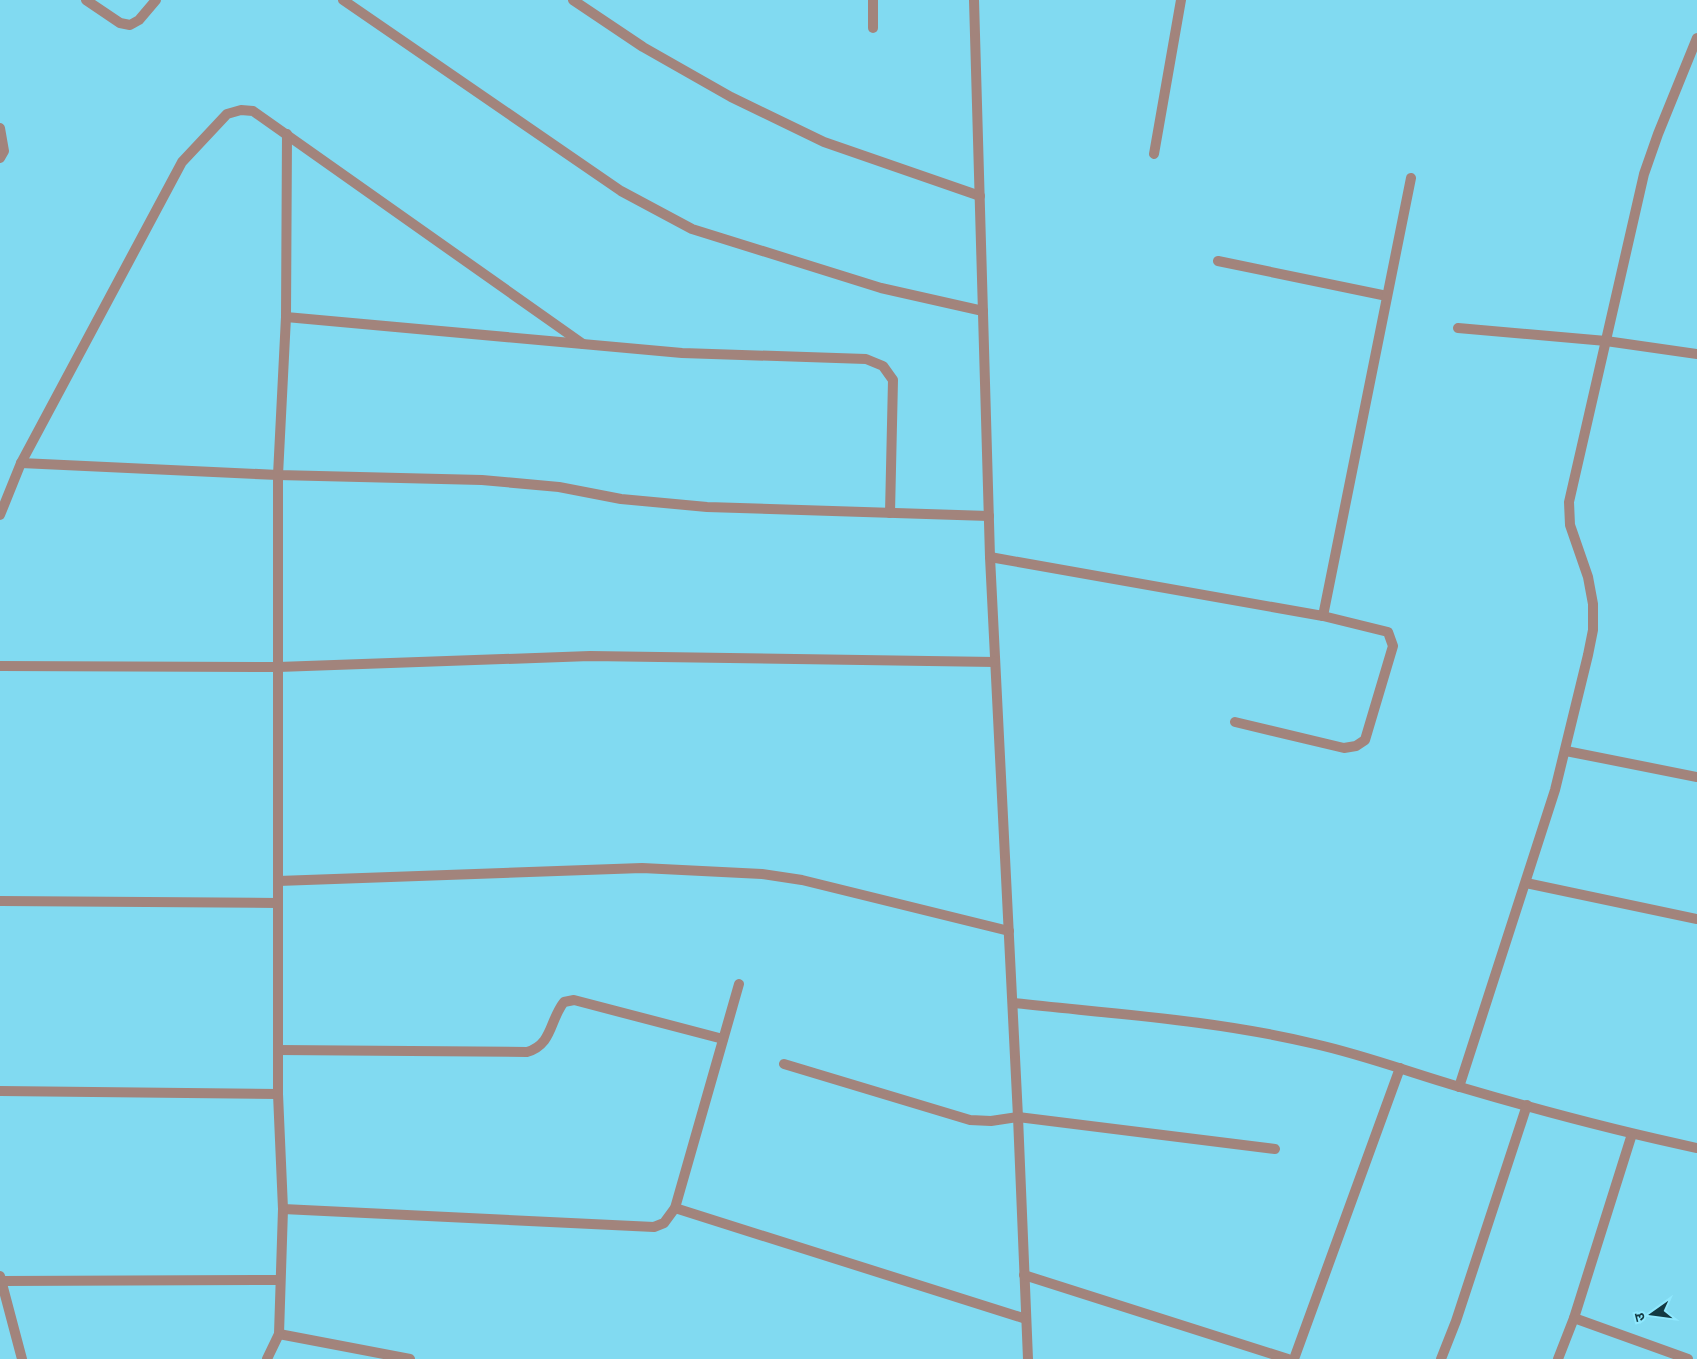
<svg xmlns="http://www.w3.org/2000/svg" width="1697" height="1359" font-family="'DejaVu Sans','Noto Sans Devanagari',sans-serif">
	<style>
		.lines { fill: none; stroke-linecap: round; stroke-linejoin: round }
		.street { stroke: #a2847c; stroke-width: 10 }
	</style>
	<rect width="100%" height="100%" fill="#81daf1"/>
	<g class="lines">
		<g class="street">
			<polyline points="86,0 120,23 130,25 139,20 156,0"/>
			<polyline points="343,0 621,191 692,229 881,288 983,311"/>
			<polyline points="573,0 643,47 731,97 824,142 980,196"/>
			<polyline points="873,0 873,28"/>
			<polyline points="974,0 990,557 1018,1117 1028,1359"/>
			<polyline points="0,128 4,151 0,158"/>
			<polyline points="1154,154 1181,0"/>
			<polyline points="1218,261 1387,296"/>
			<polyline points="286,317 682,353 866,359 883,366 893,380 890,513"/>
			<polyline points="1458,328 1606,341 1697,354"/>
			<polyline points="21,463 278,475 482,480 559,487 621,499 707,507 989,516"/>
			<polyline points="0,515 21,463 182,162 227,114 241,110 253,111 583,344"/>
			<polyline points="990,557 1323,616 1388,632 1393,646 1365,740 1356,746 1344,748 1235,722"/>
			<polyline points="1323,616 1411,178"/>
			<polyline points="0,666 278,667 590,656 995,662"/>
			<polyline points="1566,751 1697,777"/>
			<polyline points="278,881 642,868 762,874 802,880 1009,931"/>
			<polyline points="1526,883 1697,919"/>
			<polyline points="0,901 278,903"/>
			<path d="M1013,1003C1114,1014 1216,1020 1315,1044C1364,1055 1412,1073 1460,1087C1538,1110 1617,1131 1697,1148"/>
			<path d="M278,1050L527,1052C553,1044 549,1021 564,1002L574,1000L723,1039"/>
			<polyline points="784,1064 970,1120 991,1121 1018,1117 1275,1149"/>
			<polyline points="1459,1087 1555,790 1588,655 1593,630 1593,604 1588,577 1570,525 1569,502 1644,174 1658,134 1697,38"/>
			<polyline points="0,1091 278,1094"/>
			<polyline points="675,1208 1026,1319"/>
			<polyline points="283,1209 654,1227 664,1223 675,1208 739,984"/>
			<polyline points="1024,1275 1288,1359"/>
			<polyline points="0,1276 22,1359"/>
			<polyline points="2,1281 280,1280"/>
			<polyline points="1574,1318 1688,1359"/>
			<polyline points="279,1334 410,1359"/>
			<polyline points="267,1359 279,1334 283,1209 278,1094 278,475 286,317 287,134"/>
			<polyline points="1294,1359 1400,1068"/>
			<polyline points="1441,1359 1456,1321 1527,1105"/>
			<polyline points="1558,1359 1574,1318 1632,1134"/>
		</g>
	</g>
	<g transform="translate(1652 1314) rotate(256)" stroke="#8ee8fe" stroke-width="4" paint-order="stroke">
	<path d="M0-4L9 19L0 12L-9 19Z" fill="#133942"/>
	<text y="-8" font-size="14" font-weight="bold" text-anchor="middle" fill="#133942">उ</text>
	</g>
</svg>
